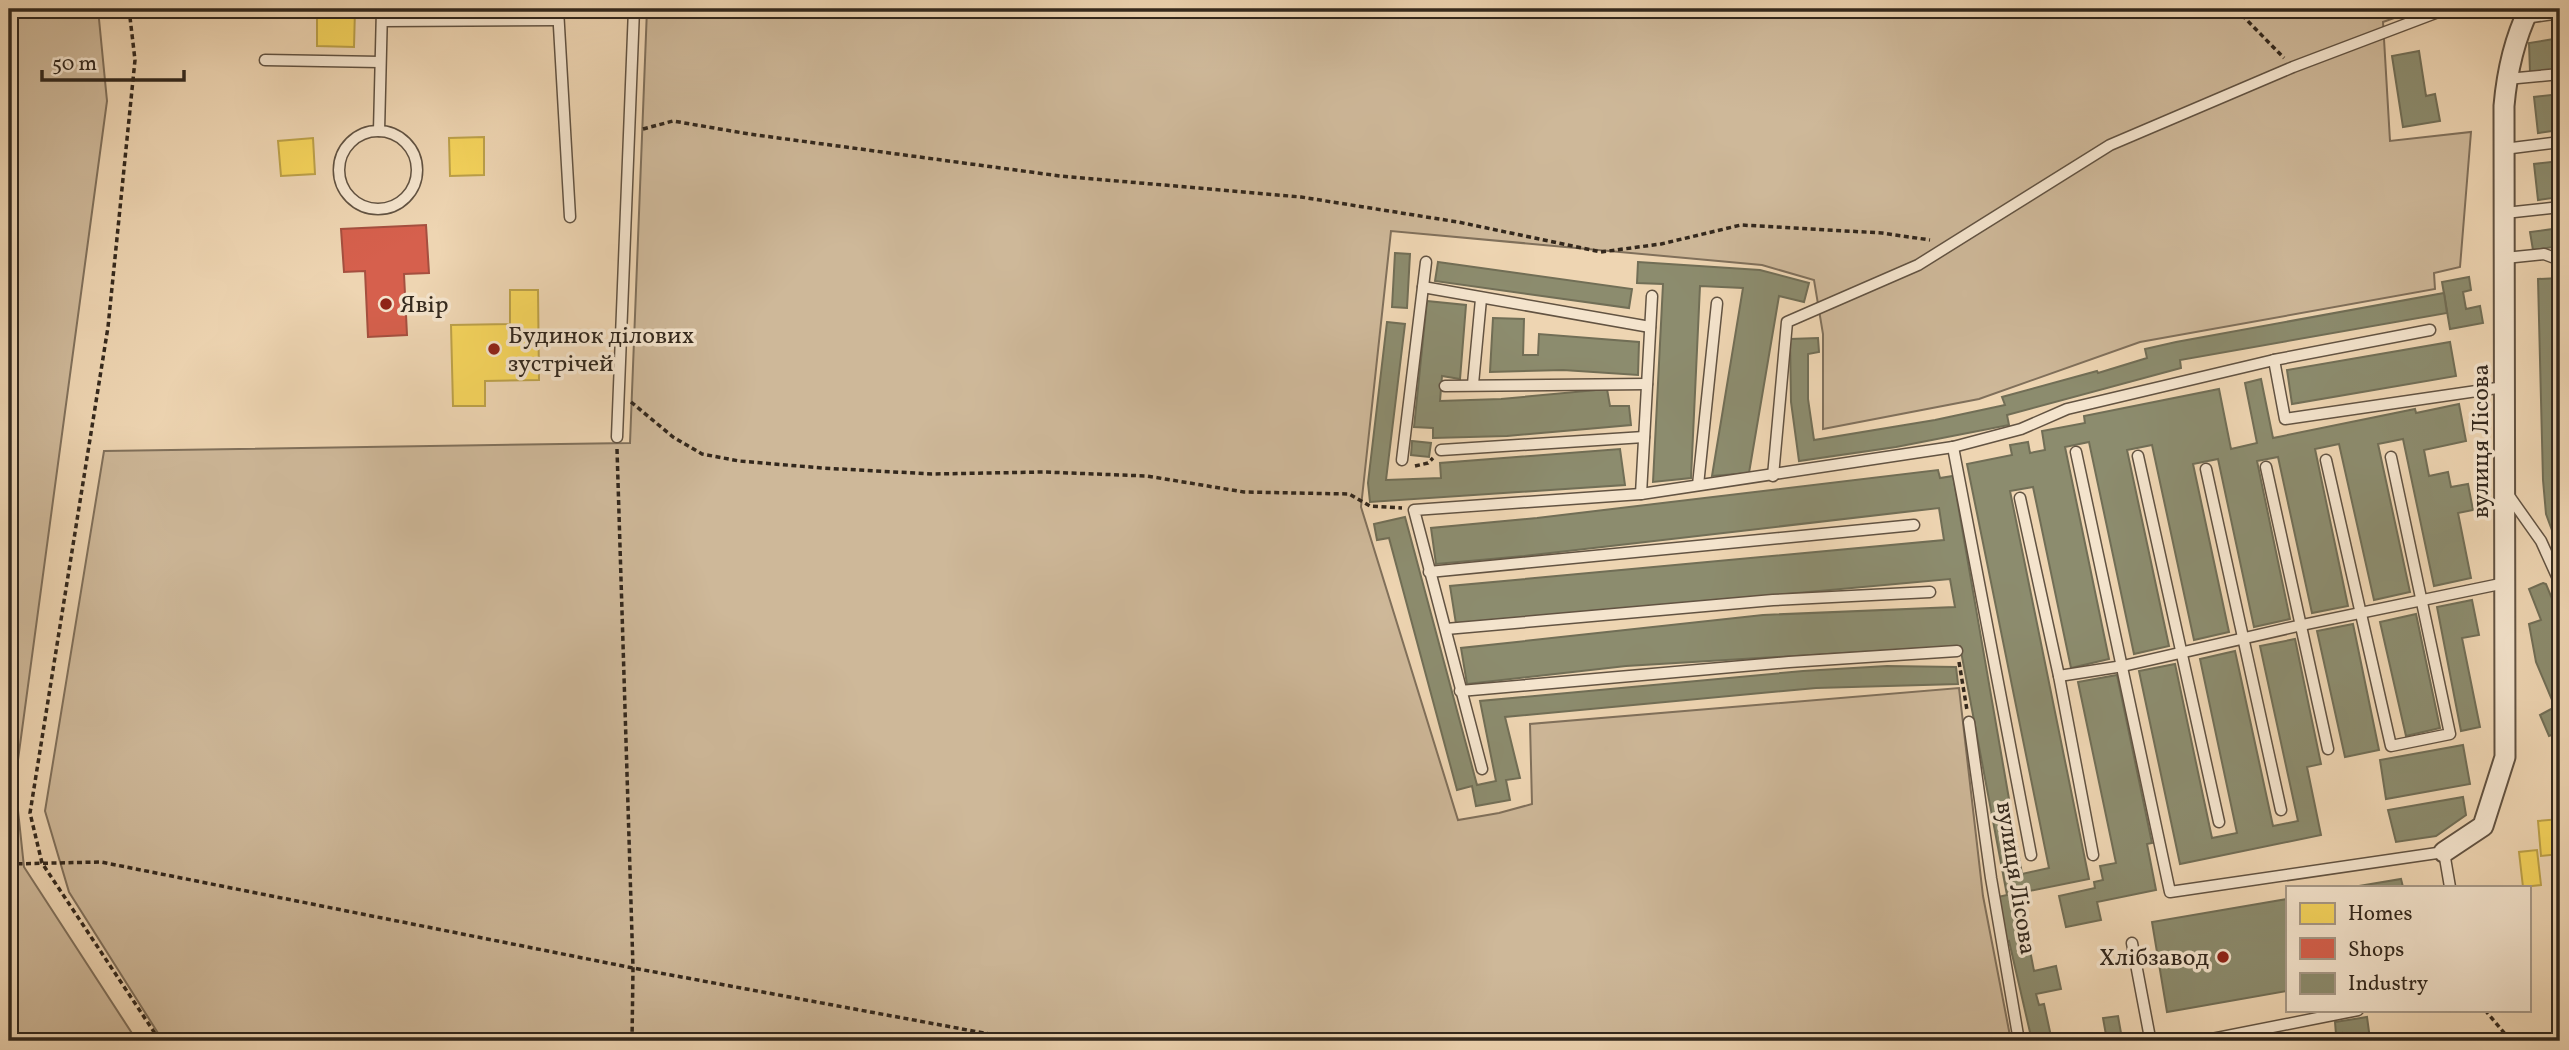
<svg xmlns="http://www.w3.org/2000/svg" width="2569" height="1050" font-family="Vollkorn,serif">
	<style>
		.green { fill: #ceb899; stroke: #80705b; stroke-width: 2 }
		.homes { fill: #f6d55c; stroke: #bca149; stroke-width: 2 }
		.shops { fill: #d6604d; stroke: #a54f3f; stroke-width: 2 }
		.industry { fill: #8c8c6e; stroke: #716e56; stroke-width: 2 }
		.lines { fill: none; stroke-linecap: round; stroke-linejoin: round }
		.lane-casing { stroke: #625342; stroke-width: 13 }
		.street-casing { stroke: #625342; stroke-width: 23 }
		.path { stroke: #33281d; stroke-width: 3.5; stroke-dasharray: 5 3.5; stroke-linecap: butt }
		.lane { stroke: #f4e4cd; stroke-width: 10 }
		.street { stroke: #f4e4cd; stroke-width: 19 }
		.poi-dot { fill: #8f2418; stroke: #f4e4cd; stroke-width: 2.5 }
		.labels { text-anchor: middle; stroke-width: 7; stroke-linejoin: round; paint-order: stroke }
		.poi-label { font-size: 24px; fill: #33281d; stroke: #f4e4cd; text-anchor: start }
		.street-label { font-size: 24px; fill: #33281d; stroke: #f4e4cd }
	</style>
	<rect width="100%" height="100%" fill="#eed5b2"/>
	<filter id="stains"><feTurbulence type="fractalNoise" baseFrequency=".00286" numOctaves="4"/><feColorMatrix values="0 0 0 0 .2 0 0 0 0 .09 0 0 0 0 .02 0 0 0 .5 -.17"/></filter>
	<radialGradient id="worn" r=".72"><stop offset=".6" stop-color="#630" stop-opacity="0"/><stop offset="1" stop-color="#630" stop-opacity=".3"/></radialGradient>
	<g class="green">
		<polygon points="9,9 98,9 107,101 15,782 24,867 137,1041 9,1041"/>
		<polygon points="647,9 2419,9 2383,22 2390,141 2471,132 2460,267 2434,273 2435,289 2140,342 1979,399 1823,429 1823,334 1814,280 1762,265 1391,231 1361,507 1458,820 1499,813 1532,804 1530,724 1959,688 1983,896 2011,1041 163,1041 69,892 45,811 104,451 630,443"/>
	</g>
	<g class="homes">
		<polygon points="317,9 355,9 354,47 317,46"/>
		<polygon points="484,137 484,175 450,176 449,138"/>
		<polygon points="313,138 315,174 281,176 278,141"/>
		<polygon points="510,290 538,290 539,380 485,381 485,406 453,406 451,325 510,324"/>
		<polygon points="2560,819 2560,854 2541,856 2538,821"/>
		<polygon points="2537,850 2541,885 2523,887 2519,852"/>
	</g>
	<polygon class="shops" points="426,225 429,273 404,274 407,335 368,337 365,271 344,272 341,229"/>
	<g class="industry">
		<polygon points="2560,38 2560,69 2530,72 2529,43"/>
		<polygon points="2419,51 2426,96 2435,94 2440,121 2403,127 2392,56"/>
		<polygon points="2560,94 2560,130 2538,133 2534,97"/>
		<polygon points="2560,161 2560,197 2538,200 2534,164"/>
		<polygon points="2560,228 2560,246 2533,250 2530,232"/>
		<polygon points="1395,253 1410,254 1407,308 1392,307"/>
		<polygon points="1438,262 1632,289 1629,308 1435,281"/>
		<polygon points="1638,262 1760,270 1809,283 1804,302 1779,296 1749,473 1712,476 1743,288 1700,286 1691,478 1653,482 1663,284 1637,283"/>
		<polygon points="2469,277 2471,290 2463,292 2466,309 2480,306 2483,323 2450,329 2442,282"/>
		<polygon points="2559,278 2560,323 2560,552 2546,514 2543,480 2538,279"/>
		<polygon points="2444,293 2447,313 2180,360 2181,368 2007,415 2009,425 1896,447 1799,461 1791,402 1790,339 1818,338 1819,352 1808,354 1808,399 1814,440 1935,420 2005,405 2002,397 2097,371 2098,373 2147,358 2145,349 2176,342"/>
		<polygon points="1427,301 1466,305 1460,379 1442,376 1440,401 1501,399 1607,389 1610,406 1629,406 1631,425 1507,436 1433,438 1433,428 1414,427"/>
		<polygon points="1493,318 1524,319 1523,355 1538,355 1539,334 1639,342 1638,375 1563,370 1490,372"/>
		<polygon points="1387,322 1405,324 1386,480 1441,478 1440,463 1620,449 1625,485 1370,502 1368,483"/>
		<polygon points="2450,342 2456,376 2292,404 2287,370"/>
		<polygon points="2261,379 2273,438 2415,409 2416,413 2459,404 2466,441 2424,450 2429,476 2448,472 2451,487 2468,484 2473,510 2458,513 2471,578 2434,586 2403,439 2378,444 2410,592 2374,600 2339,444 2315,449 2348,606 2312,613 2278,457 2257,461 2290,619 2254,627 2218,459 2193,464 2229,632 2194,640 2152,445 2127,450 2169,646 2134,654 2089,442 2065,447 2109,659 2071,668 2033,487 2010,491 2089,879 2019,893 2034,971 2056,966 2061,989 2036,994 2039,1005 2044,1004 2052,1041 2032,1041 2009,941 2007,942 1998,897 2007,895 1960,646 1626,666 1467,684 1461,648 1763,615 1955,607 1950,579 1456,624 1450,586 1944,540 1939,508 1524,556 1436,564 1431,528 1537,518 1938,470 1940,478 1953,476 2022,874 2049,868 1967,464 2012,455 2010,445 2028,442 2030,453 2045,450 2042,431 2085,423 2084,416 2219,389 2231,449 2257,443 2245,383"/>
		<polygon points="1412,441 1431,443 1429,457 1411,455"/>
		<polygon points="1405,517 1477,785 1496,781 1480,701 1803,671 1887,666 1956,667 1958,684 1816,688 1505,717 1520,778 1506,780 1510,800 1476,806 1472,786 1457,790 1389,538 1377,540 1374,524"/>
		<polygon points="2543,583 2546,584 2560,618 2560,732 2549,736 2540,715 2555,707 2536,662 2529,624 2541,620 2529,589"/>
		<polygon points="2472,600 2479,635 2462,638 2480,727 2461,731 2437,607"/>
		<polygon points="2416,614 2440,728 2406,736 2380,622"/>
		<polygon points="2353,624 2379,750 2345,757 2317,631"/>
		<polygon points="2295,639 2321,764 2307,767 2321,835 2180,864 2139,671 2175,664 2212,838 2237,833 2200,659 2235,651 2273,826 2298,821 2260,646"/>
		<polygon points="2117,675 2152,843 2147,844 2156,890 2097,902 2101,920 2066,927 2059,896 2095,888 2094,882 2103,880 2100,866 2116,863 2078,682"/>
		<polygon points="2463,745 2470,784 2386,799 2380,760"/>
		<polygon points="2463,797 2466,815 2436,836 2396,842 2388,810"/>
		<polygon points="2401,879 2403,887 2353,887"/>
		<polygon points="2287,899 2287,991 2167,1012 2152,922"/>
		<polygon points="2118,1016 2121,1033 2106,1035 2103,1018"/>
		<polygon points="2367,1017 2370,1039 2343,1041 2342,1033 2336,1034 2335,1022"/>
	</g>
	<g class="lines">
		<defs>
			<g id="lane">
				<polyline points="558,9 570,217"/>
				<polyline points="2525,18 2560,13"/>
				<polyline points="383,21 558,20"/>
				<polyline points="265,60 380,62"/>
				<polyline points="2507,79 2560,74"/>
				<circle cx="378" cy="170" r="39"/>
				<polyline points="379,131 382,9"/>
				<polyline points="2504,149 2560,142"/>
				<polyline points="2505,213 2560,207"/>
				<polyline points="2505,258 2544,254 2560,260"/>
				<polyline points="1423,287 1650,327"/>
				<polyline points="2274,360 2430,330"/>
				<polyline points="1473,384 1481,299"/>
				<polyline points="1445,386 1647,384"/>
				<polyline points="617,437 634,9"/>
				<polyline points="1953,447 2031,855"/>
				<polyline points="1441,450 1644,437"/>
				<polyline points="2076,452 2170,892 2444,852 2450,887"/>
				<polyline points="2138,456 2219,822"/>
				<polyline points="1402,460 1426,262"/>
				<polyline points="2326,460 2391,746 2450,734 2391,457"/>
				<polyline points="2266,467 2328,749"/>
				<polyline points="2206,469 2281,810"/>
				<polyline points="1773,476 1787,322 1918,265 2110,145 2293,67 2446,9"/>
				<polyline points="1698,485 1717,303"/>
				<polyline points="2507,493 2541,541 2560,583"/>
				<polyline points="1641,494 1652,296"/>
				<polyline points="2020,498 2059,676 2093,855"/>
				<polyline points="1429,572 1914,525"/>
				<polyline points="1446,629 1773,600 1930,592"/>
				<polyline points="2059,676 2123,666 2302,625 2505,583"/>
				<polyline points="1460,691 1789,662 1957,651"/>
				<polyline points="1969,722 1991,878 2019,1041"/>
				<polyline points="1482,769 1414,510 1641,494 1953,447 2021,429 2067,409 2274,360 2285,419 2504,387"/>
				<polyline points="2132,943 2150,1038 2153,1041"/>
				<polyline points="2202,1041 2358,1010"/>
			</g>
			<path id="street" d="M2444,852L2483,826L2505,757L2504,106C2507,71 2514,40 2529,9"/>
		</defs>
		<use href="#lane" class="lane-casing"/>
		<use href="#street" class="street-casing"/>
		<g class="path">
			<polyline points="129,9 135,60 108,327 30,813 42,863 160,1041"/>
			<polyline points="2236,9 2284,58"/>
			<polyline points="643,129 673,121 749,134 1060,176 1301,197 1458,222 1601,252 1661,244 1741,225 1882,233 1930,240"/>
			<polyline points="631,402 673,437 702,454 739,461 822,468 932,474 1044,472 1147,476 1244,492 1349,494 1370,506 1402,508"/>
			<polyline points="617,449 633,968 632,1041"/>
			<polyline points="1415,466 1428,463 1433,458"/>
			<polyline points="1959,662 1967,710"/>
			<polyline points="9,864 101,862 633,968 1027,1041"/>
			<polyline points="2485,1010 2511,1041"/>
		</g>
		<use href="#lane" class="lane"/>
		<use href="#street" class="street"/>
	</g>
	<g class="poi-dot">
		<circle cx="386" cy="304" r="7"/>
		<circle cx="494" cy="349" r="7"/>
		<circle cx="2223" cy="957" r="7"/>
	</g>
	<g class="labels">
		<g class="poi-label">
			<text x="400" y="312">Явір</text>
			<text x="508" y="343">Будинок ділових<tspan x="508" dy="28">зустрічей</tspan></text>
			<text x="2209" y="965" text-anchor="end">Хлібзавод</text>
		</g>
		<g class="street-label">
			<text transform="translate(2480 441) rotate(-90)" y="8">вулиця Лісова</text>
			<text transform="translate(2017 878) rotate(81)" y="8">вулиця Лісова</text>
		</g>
	</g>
	<rect width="2569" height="1050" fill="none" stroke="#eed5b2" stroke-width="35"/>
	<rect x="10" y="10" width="2548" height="1029" fill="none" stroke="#33281d" stroke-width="3.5"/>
	<rect x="18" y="18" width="2534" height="1015" fill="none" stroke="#33281d" stroke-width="2"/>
	<rect x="2286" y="886" width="245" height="126" fill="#f4e4cd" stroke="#a79987" stroke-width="2"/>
	<rect x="2300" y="903" width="35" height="21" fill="#f6d55c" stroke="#a79987" stroke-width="2"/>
	<text x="2348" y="920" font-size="21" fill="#33281d">Homes</text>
	<rect x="2300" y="938" width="35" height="21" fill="#d6604d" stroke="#a79987" stroke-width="2"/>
	<text x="2348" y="956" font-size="21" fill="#33281d">Shops</text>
	<rect x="2300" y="973" width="35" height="21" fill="#8c8c6e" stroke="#a79987" stroke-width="2"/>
	<text x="2348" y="990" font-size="21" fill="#33281d">Industry</text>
	<path d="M42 70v10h142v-10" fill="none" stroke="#33281d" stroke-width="3.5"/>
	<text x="52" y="70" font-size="21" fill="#33281d" stroke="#f4e4cd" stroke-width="5" paint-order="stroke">50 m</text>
	<rect width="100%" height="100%" filter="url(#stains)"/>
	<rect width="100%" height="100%" fill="url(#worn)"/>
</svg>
